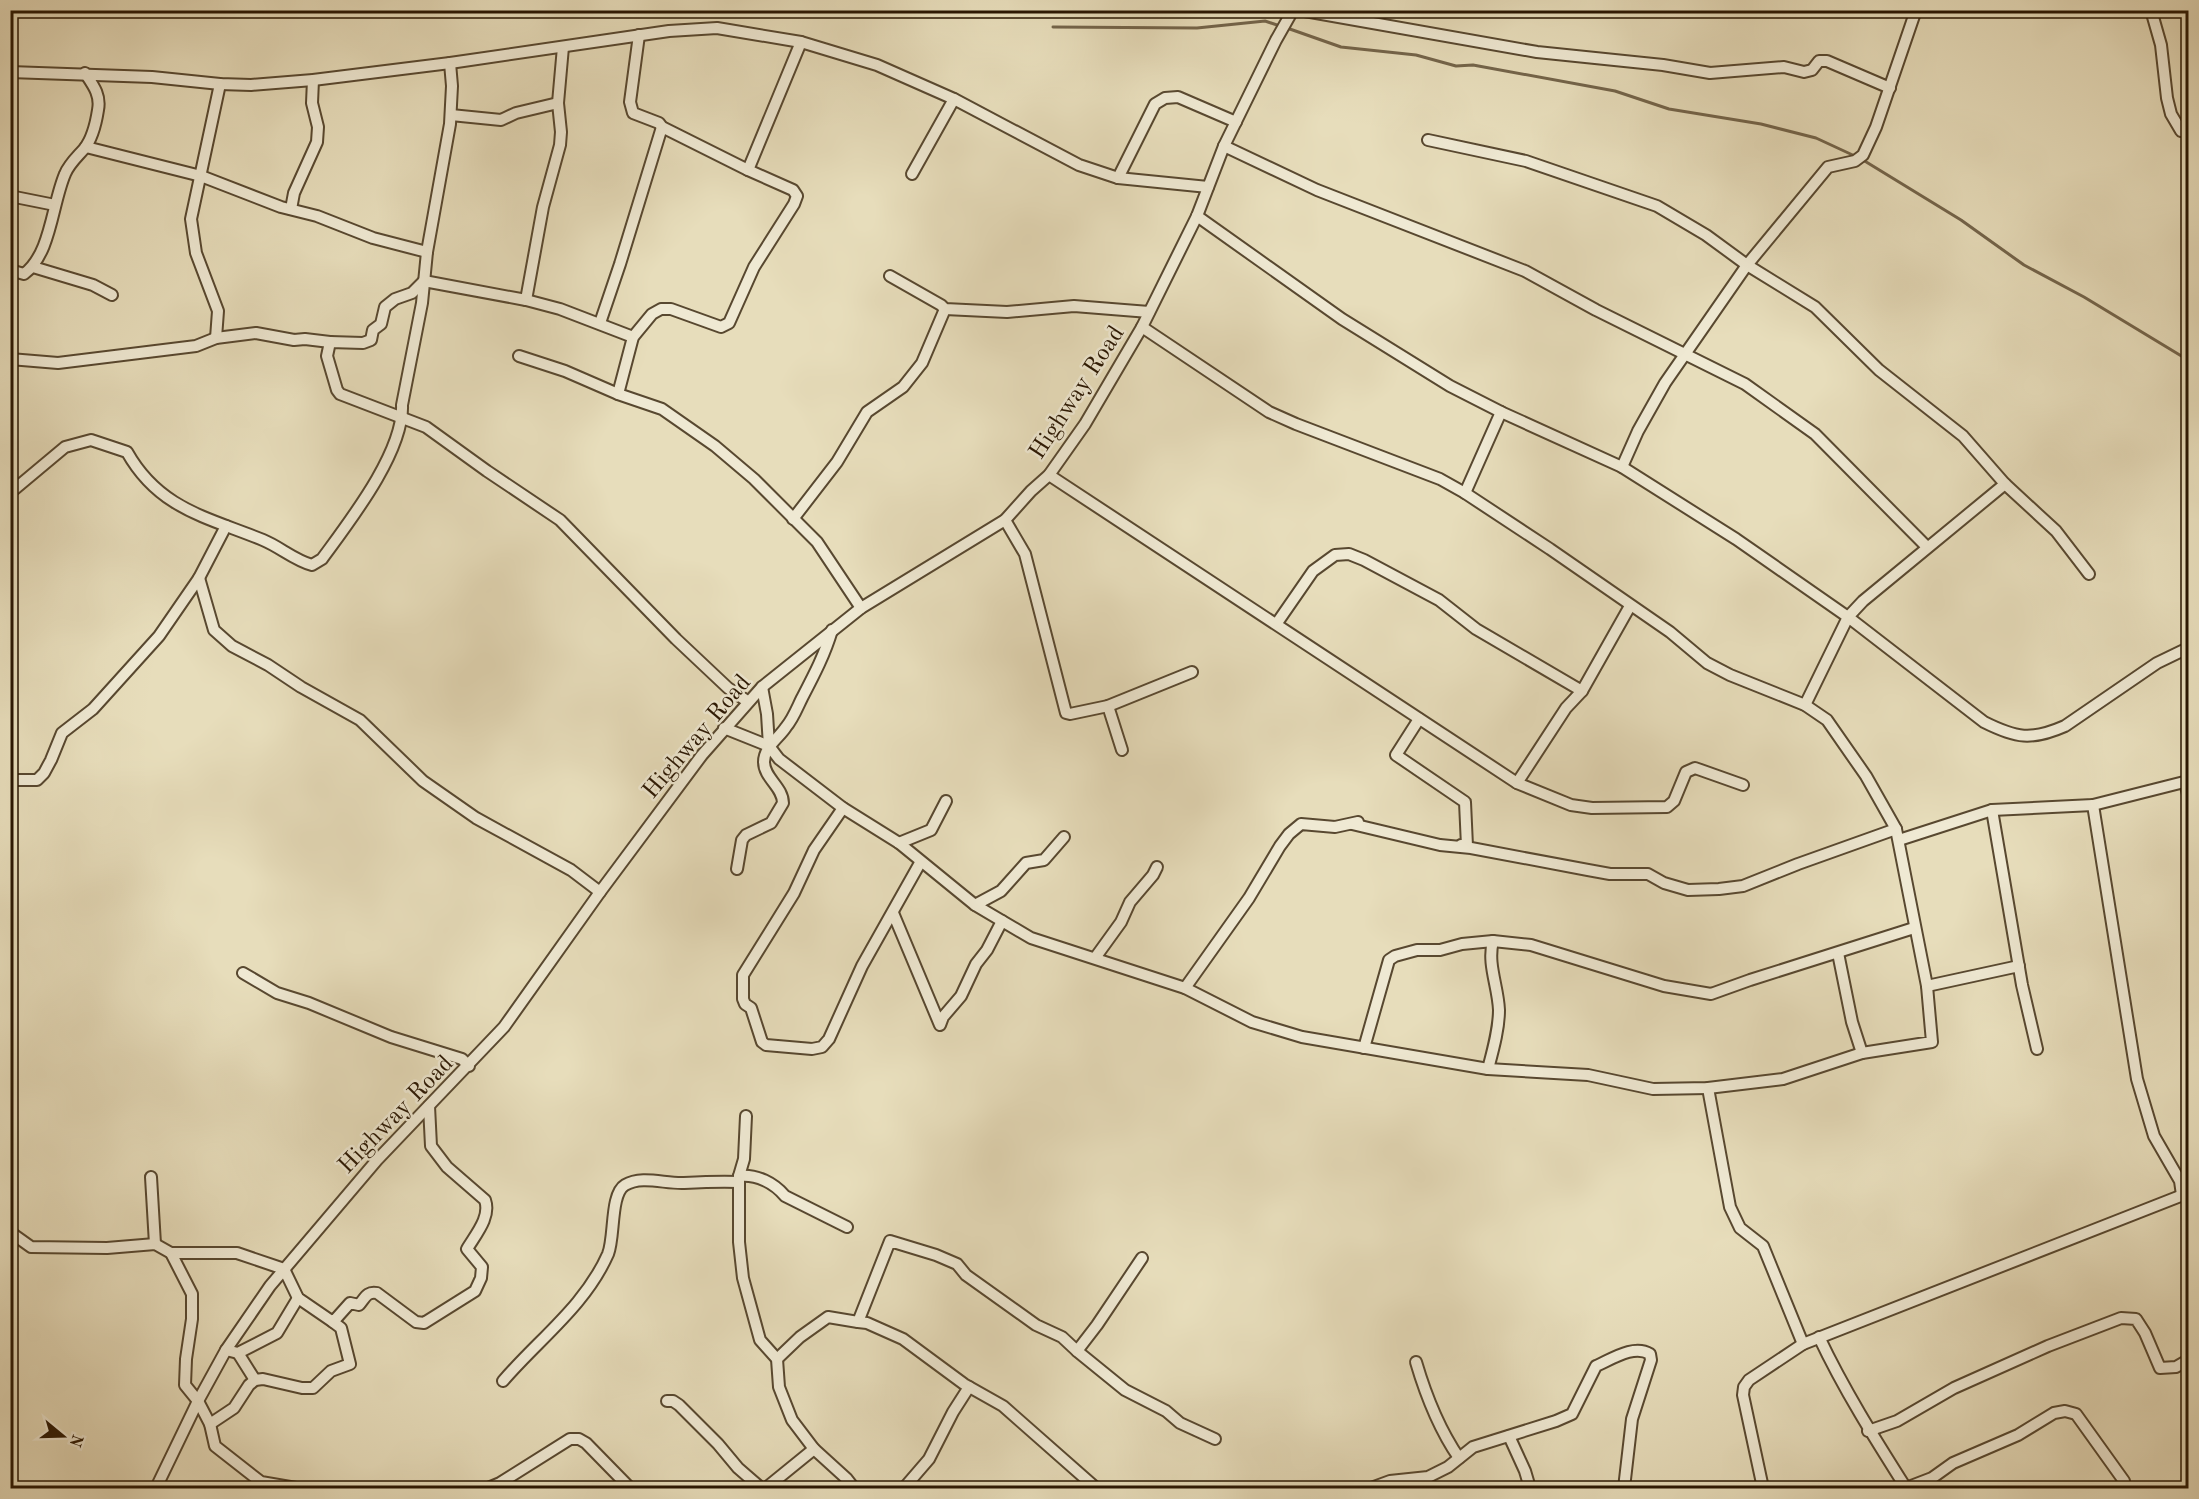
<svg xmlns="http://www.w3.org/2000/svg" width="2199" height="1499" font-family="'Old Standard TT',serif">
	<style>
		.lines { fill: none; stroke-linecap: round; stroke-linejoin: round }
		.stream { stroke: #74654b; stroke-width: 3 }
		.minor-casing { stroke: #584830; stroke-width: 14 }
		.minor { stroke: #efe9d3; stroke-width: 10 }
		.labels { text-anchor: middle; stroke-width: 5; stroke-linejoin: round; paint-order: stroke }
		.street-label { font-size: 24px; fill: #291602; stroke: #efe9d3 }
	</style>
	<rect width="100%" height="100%" fill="#e7ddbb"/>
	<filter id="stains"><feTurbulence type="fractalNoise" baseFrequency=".00333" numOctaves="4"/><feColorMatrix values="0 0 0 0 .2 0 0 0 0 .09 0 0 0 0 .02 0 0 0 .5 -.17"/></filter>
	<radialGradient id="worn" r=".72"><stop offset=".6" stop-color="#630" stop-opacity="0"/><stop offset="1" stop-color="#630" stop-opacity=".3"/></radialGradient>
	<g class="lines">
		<g class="stream">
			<polyline points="1053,27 1197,28 1265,21 1280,26"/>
			<polyline points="1287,28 1341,47 1416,55 1456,66 1473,65 1615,91 1669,109 1761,124 1816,138 1857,157"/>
			<polyline points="1863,160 1961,220 2024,265 2084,297 2188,360"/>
		</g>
		<defs>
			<g id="minor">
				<polyline points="1299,10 1537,52 1663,65 1710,73 1784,67 1804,72 1812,70 1819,61 1827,61 1890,88"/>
				<polyline points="2151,10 2161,45 2167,98 2171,114 2181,131 2188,132"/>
				<polyline points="10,72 152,77 220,84 251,85 313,80 450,63 669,31 717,28 801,42 877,65 954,99 1079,165 1118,178 1208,187"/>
				<polyline points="451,115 501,120 516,113 558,103"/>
				<polyline points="1428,140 1526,161 1657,206 1706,235 1747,265 1815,307 1879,370 1963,436 2005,484 2056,531 2089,574"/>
				<polyline points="1224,146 1317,190 1525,271 1596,310 1745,384 1815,434 1927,547"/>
				<polyline points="86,147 201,176 281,207 317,216 373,238 427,252"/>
				<polyline points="748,170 801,42"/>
				<polyline points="912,174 954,99"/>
				<polyline points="1118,178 1155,104 1165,98 1178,97 1236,122"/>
				<polyline points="10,196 55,205"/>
				<polyline points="291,209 294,193 317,142 318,127 312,103 313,80"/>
				<path d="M1197,216L1342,319L1450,386L1501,412L1622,467L1736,539L1848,617L1984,722C2016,738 2031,741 2065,726L2157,663L2188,648"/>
				<polyline points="33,267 93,285 112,295"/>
				<path d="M10,270L24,274C51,254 52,204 65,174C69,164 77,157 84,149C93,138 96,123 98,110C101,95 93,85 85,73"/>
				<polyline points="890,276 941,305 945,309 1007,312 1074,306 1149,312"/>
				<polyline points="526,300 543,207 560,145 561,132 558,103 563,47"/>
				<polyline points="600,323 620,264 662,127"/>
				<polyline points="633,337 560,309 526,300 424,281 412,293 395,299 385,307 381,324 373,330 371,340 363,343 330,342 327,356 337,390 340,394 426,427 487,471 560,520 676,639 728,688 747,701"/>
				<polyline points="216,338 218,311 196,253 191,219 220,84"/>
				<polyline points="519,356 565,371 618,394 662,409 715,446 754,479 817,542 861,608"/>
				<polyline points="10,359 58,363 196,346 216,338 256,333 294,340 305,339 330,342"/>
				<polyline points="618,394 633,337 652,314 661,309 671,309 721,327 729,323 754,267 794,204 797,196 793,190 748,170 662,127 659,123 633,113 630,102 639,35"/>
				<polyline points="1622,467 1638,431 1665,383 1747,265 1828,167 1855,161 1863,155 1876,127 1916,10"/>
				<polyline points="1049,475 1517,783 1571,805 1592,808 1667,807 1674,801 1686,772 1695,768 1743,785"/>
				<path d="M10,493L65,447L91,440L127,452C159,509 207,517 263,540C280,547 294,560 312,565L322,559C349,522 404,452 402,405L422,303L427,252L450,124L452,86L450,63"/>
				<polyline points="1465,493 1501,412"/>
				<polyline points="793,519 837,462 867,412 903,387 922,363 945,309"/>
				<polyline points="1005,520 1025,554 1066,713 1070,714 1108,706 1192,672"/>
				<polyline points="199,578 214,630 232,646 268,665 301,687 360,720 423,781 476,818 571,870 600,892"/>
				<polyline points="1277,623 1313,571 1335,555 1349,554 1364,560 1439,600 1476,629 1582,691"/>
				<polyline points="762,687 767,714 769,746"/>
				<polyline points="1805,705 1848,617 1863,601 2005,484"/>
				<polyline points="1108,706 1122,750"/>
				<polyline points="1419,719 1396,755 1465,802 1467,846 1461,845"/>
				<polyline points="724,728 769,746 779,759 843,808 899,843 975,905 1031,938 1185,988 1252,1022 1302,1037 1488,1069 1588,1075 1653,1089 1708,1088 1783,1079 1862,1053 1932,1042 1927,986 1896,829 1866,776 1827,720 1805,705 1730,675 1707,663 1670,632 1550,549 1465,493 1440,479 1296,424 1269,412 1142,327"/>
				<polyline points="10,780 37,780 44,773 51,760 62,733 93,709 159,636 199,578 226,526"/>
				<polyline points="2185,782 2188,794"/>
				<polyline points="1517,783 1566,708 1582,691 1630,606"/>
				<polyline points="2093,805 2137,1079 2154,1136 2180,1181 2182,1195"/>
				<polyline points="843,808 814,850 794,893 743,975 743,999 745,1004 751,1008 762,1042 766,1045 812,1049 822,1047 829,1039 862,966 920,863"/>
				<polyline points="1992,810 2022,985 2037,1049"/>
				<polyline points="1352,824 1440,845 1471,848 1588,870 1610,874 1648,874 1664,883 1688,890 1719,889 1743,886 1798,864 1896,829"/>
				<polyline points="1899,840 1992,810 2093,805 2188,781"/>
				<polyline points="899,843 931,830 946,801"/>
				<path d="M737,869L742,840L746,835L771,823L783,803C783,787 764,778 764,762C764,747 779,738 786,727C793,719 797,708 802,698C814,675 825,654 832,630"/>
				<polyline points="975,905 1001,891 1026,863 1044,860 1064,837"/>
				<polyline points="893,913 940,1025 943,1017 961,996 976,964 987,950 1002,921"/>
				<polyline points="1838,953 1852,1022 1862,1053"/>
				<polyline points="1095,958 1121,922 1130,902 1153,875 1157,867"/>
				<polyline points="243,973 277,993 309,1003 391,1037 462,1059 469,1066"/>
				<polyline points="1927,986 2019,966"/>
				<polyline points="1185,988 1249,898 1280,846 1289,834 1301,824 1335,827 1358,822"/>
				<polyline points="1364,1048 1389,960 1395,956 1417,950 1440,950 1462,944 1493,941 1531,945 1664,986 1711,994 1750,980 1914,928"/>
				<path d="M1488,1069C1493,1050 1499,1029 1499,1010C1498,986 1487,964 1493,941"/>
				<polyline points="1708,1088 1730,1207 1740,1228 1763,1246 1803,1344"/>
				<polyline points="746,1116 744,1159 739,1176 739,1242 743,1278 760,1340 777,1359 779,1387 792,1420 814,1449 847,1479 854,1488"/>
				<path d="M739,1176C757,1174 774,1183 785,1196L847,1227"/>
				<polyline points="151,1177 155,1244"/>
				<polyline points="10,1232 31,1247 107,1248 155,1244 171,1253 192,1294 192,1319 186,1359 185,1385 198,1401 210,1424 215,1446 261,1482 296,1488"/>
				<path d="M171,1253H237L284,1269L298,1298L333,1322L350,1303L359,1305C365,1298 367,1291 377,1293L416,1322L424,1323L475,1291L481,1278L482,1267L467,1249C476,1234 491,1217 485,1200L447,1167L431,1146L429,1106"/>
				<polyline points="858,1322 867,1323 903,1339 964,1384 1003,1406 1096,1488"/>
				<path d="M1819,1337C1844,1390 1875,1439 1906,1488"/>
				<polyline points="226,1350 238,1353 277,1333 298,1298"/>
				<polyline points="1077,1351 1125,1390 1166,1411 1180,1423 1215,1439"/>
				<polyline points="238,1353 255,1380"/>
				<polyline points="777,1359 800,1337 828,1317 858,1322 890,1241 936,1255 957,1264 966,1275 1036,1325 1062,1337 1077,1351 1097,1325 1142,1258"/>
				<path d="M1416,1362C1426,1396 1439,1429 1459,1458"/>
				<path d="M503,1381C539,1339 585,1306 608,1254C615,1237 610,1194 625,1185C642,1175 665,1184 684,1183C702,1182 720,1181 739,1182"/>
				<polyline points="667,1401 673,1401 679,1405 718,1444 738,1468 761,1488"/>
				<polyline points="210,1424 234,1408 249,1385 255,1380 263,1379 302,1388 313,1388 331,1371 350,1364 341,1328 333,1322"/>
				<polyline points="1868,1431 1897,1421 1954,1388 2048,1346 2121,1318 2136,1319 2145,1333 2160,1368 2176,1367 2188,1360"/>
				<polyline points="1509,1436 1525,1471 1530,1488"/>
				<polyline points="156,1488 198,1401 226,1350 270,1286 377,1160 504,1027 600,892 702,755 762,687 861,608 1005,520 1031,491 1049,475 1085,424 1142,327 1197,216 1224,146 1276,40 1293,10"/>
				<polyline points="488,1488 500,1483 570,1439 579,1439 586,1443 630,1488"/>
				<polyline points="766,1488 814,1449"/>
				<polyline points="904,1488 929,1459 953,1412 969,1387"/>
				<path d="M1371,1488L1390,1481L1428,1477L1448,1467L1473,1447L1556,1421L1572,1414L1596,1366C1612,1359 1634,1344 1650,1354L1651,1360L1632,1419L1624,1488"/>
				<polyline points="1763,1488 1743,1395 1744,1387 1749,1380 1803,1344 2188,1193"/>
				<polyline points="1906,1488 1932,1478 1953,1463 2018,1435 2054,1413 2065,1411 2076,1414 2124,1481 2125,1488"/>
			</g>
		</defs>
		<use href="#minor" class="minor-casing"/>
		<use href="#minor" class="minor"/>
	</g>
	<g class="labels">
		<g class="street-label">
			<text transform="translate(1076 392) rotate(-57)" y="8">Highway Road</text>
			<text transform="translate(696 736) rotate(-50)" y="8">Highway Road</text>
			<text transform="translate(395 1114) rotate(-46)" y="8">Highway Road</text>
		</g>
	</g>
	<rect width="2199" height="1499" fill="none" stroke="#e7ddbb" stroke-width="36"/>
	<rect x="12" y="12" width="2175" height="1475" fill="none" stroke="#291602" stroke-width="3"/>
	<rect x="18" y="18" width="2163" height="1463" fill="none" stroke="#291602" stroke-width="1.5"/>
	<g transform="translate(63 1436) rotate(109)" stroke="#efe9d3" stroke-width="4.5" paint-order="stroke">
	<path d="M0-4.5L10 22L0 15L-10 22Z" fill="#291602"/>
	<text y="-9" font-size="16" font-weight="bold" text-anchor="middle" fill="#291602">N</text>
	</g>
	<rect width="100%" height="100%" filter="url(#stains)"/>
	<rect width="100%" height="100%" fill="url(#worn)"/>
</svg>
